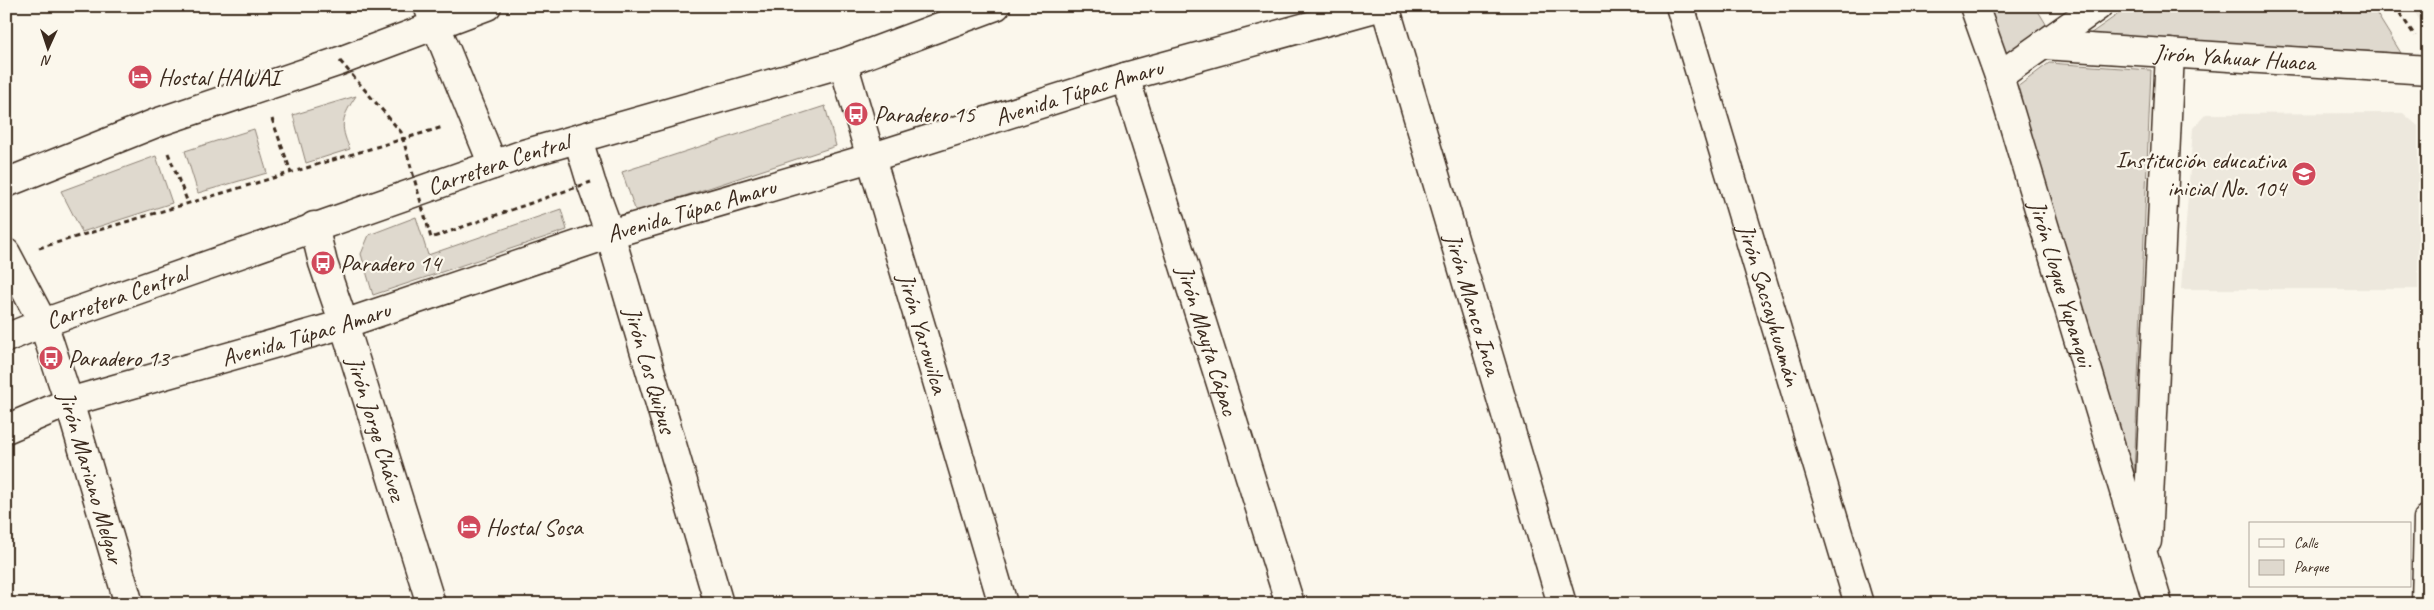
<svg xmlns="http://www.w3.org/2000/svg" width="2434" height="610" font-family="Caveat,sans-serif">
	<style>
		.built { fill: #ede8dd }
		.green { fill: #dfd9ce; stroke: #8d8276 }
		.lines { fill: none; stroke-linecap: round; stroke-linejoin: round }
		.street-casing { stroke: #3b2a1e; stroke-width: 31 }
		.highway-casing { stroke: #3b2a1e; stroke-width: 31 }
		.path { stroke: #3b2a1e; stroke-width: 3; stroke-dasharray: 5 4; stroke-linecap: butt }
		.street { stroke: #fbf7ec; stroke-width: 28 }
		.highway { stroke: #fbf7ec; stroke-width: 28 }
		.path-bridge { stroke: #3b2a1e; stroke-width: 3; stroke-dasharray: 5 4; stroke-linecap: butt }
		.labels { text-anchor: middle; stroke-width: 4.5; stroke-linejoin: round; paint-order: stroke }
		.street-label { font-size: 24px; fill: #3b2a1e; stroke: #fbf7ec }
		.poi-label { font-size: 24px; fill: #3b2a1e; stroke: #fbf7ec; text-anchor: start }
	</style>
	<rect width="100%" height="100%" fill="#fbf7ec"/>
	<filter id="ink" filterUnits="userSpaceOnUse"><feTurbulence type="fractalNoise" baseFrequency=".02" numOctaves="2"/><feDisplacementMap in="SourceGraphic" scale="10" xChannelSelector="R" yChannelSelector="G"/><feConvolveMatrix kernelMatrix="1 2 1 2 8 2 1 2 1" color-interpolation-filters="sRGB"/></filter>
	<g filter="url(#ink)">
		<g class="built">
			<polygon points="2411,6 2428,6 2428,24 2422,24"/>
			<polygon points="2403,113 2418,126 2418,289 2181,289 2193,128 2206,114"/>
		</g>
		<g class="green">
			<polygon points="1982,6 2035,6 2046,24 2003,60"/>
			<polygon points="2130,6 2372,6 2401,53 2087,36"/>
			<polygon points="2049,63 2151,70 2134,474 2012,91"/>
			<path d="M356,96C342,117 339,125 350,149L306,163L293,115Z"/>
			<polygon points="825,106 836,146 636,212 622,172"/>
			<polygon points="254,129 267,173 198,193 185,151"/>
			<polygon points="156,156 172,203 82,232 61,191"/>
			<polygon points="561,209 567,230 373,295 361,254 369,235 416,217 428,255"/>
		</g>
		<g class="lines">
			<defs>
				<g id="street">
					<polyline points="428,6 493,165"/>
					<path id="s1" d="M1385,6L1562,604"/>
					<path id="s2" d="M1680,6L1859,604"/>
					<path id="s3" d="M1974,6L1999,76L2158,604"/>
					<path id="s4" d="M2043,45L2428,70"/>
					<path id="s5" d="M843,63L1003,604"/>
					<polyline points="1999,76 2098,6"/>
					<path id="s6" d="M1125,77L1290,604"/>
					<path id="s7" d="M578,139L591,182L610,234L719,604"/>
					<polyline points="6,183 156,123 340,61 487,6"/>
					<path id="s8" d="M314,226L323,263L344,324L431,604"/>
					<path id="s9" d="M6,253L43,323L69,402L129,604"/>
					<path id="s10" d="M6,429L69,402L344,324L610,234L870,158L1125,77L1382,6"/>
					<polyline points="2147,541 2170,53"/>
					<polyline points="2426,604 2428,519"/>
				</g>
				<g id="highway">
					<path id="s11" d="M6,338L43,323L524,154L843,63L996,6"/>
				</g>
			</defs>
			<use href="#street" class="street-casing"/>
			<use href="#highway" class="highway-casing"/>
			<g class="path">
				<polyline points="2395,6 2415,36"/>
				<polyline points="272,119 291,172"/>
				<polyline points="168,153 188,203"/>
				<polyline points="39,248 443,127"/>
			</g>
			<use href="#street" class="street"/>
			<use href="#highway" class="highway"/>
			<polyline class="path-bridge" points="340,61 401,132 431,238 591,182"/>
		</g>
	</g>
	<defs>
		<symbol id="hotel-disc" viewBox="-11 -11 22 22"><circle r="9.5" fill="#d1495b" stroke="#fbf7ec"/><path d="M-6-4.5h1.5V1H6V5H4.5V3h-9V5H-6ZM-4 0a1.8 1.8 0 1 1 3.6 0ZM.5 0V-2.5h3Q6-2.5 6 0Z" fill="#fff"/></symbol>
		<symbol id="bus-disc" viewBox="-11 -11 22 22"><circle r="9.5" fill="#d1495b" stroke="#fbf7ec"/><path d="M-5-6H5V4H4V6H2V4H-2V6H-4V4H-5ZM-3.5-4V0h7V-4ZM-3.5 1.2v1.5H-2V1.2ZM2 1.2v1.5H3.5V1.2Z" fill="#fff"/></symbol>
		<symbol id="school-disc" viewBox="-11 -11 22 22"><circle r="9.5" fill="#d1495b" stroke="#fbf7ec"/><path d="M0-5L7-2L0 1L-7-2ZM-4 1L0 2.5L4 1V4Q0 6-4 4Z" fill="#fff"/></symbol>
	</defs>
	<g fill-rule="evenodd">
		<use href="#hotel-disc" x="126" y="63" width="28" height="28"/>
		<use href="#bus-disc" x="842" y="100" width="28" height="28"/>
		<use href="#school-disc" x="2290" y="160" width="28" height="28"/>
		<use href="#bus-disc" x="309" y="249" width="28" height="28"/>
		<use href="#bus-disc" x="37" y="344" width="28" height="28"/>
		<use href="#hotel-disc" x="455" y="513" width="28" height="28"/>
	</g>
	<g class="labels">
		<g class="street-label">
			<text dy="8" stroke="none"><textPath href="#s4" startOffset="192">Jirón Yahuar Huaca</textPath></text>
			<text dy="8" stroke="none"><textPath href="#s10" startOffset="1125">Avenida Túpac Amaru</textPath></text>
			<text dy="8" stroke="none"><textPath href="#s11" startOffset="522">Carretera Central</textPath></text>
			<text dy="8" stroke="none"><textPath href="#s10" startOffset="720">Avenida Túpac Amaru</textPath></text>
			<text dy="8" stroke="none"><textPath href="#s3" startOffset="291">Jirón Lloque Yupanqui</textPath></text>
			<text dy="8" stroke="none"><textPath href="#s11" startOffset="118">Carretera Central</textPath></text>
			<text dy="8" stroke="none"><textPath href="#s1" startOffset="311">Jirón Manco Inca</textPath></text>
			<text dy="8" stroke="none"><textPath href="#s2" startOffset="312">Jirón Sacsayhuamán</textPath></text>
			<text dy="8" stroke="none"><textPath href="#s10" startOffset="315">Avenida Túpac Amaru</textPath></text>
			<text dy="8" stroke="none"><textPath href="#s5" startOffset="282">Jirón Yarowilca</textPath></text>
			<text dy="8" stroke="none"><textPath href="#s6" startOffset="276">Jirón Mayta Cápac</textPath></text>
			<text dy="8" stroke="none"><textPath href="#s7" startOffset="242">Jirón Los Quipus</textPath></text>
			<text dy="8" stroke="none"><textPath href="#s8" startOffset="212">Jirón Jorge Chávez</textPath></text>
			<text dy="8" stroke="none"><textPath href="#s9" startOffset="241">Jirón Mariano Melgar</textPath></text>
		</g>
		<g class="poi-label">
			<text x="158" y="85">Hostal HAWAI</text>
			<text x="874" y="122">Paradero 15</text>
			<text x="2286" y="168" text-anchor="end">Institución educativa<tspan x="2286" dy="28">inicial No. 104</tspan></text>
			<text x="340" y="271">Paradero 14</text>
			<text x="68" y="366">Paradero 13</text>
			<text x="486" y="535">Hostal Sosa</text>
		</g>
	</g>
	<rect width="2434" height="610" fill="none" stroke="#fbf7ec" stroke-width="25"/>
	<rect x="12" y="12" width="2409" height="585" fill="none" stroke="#3b2a1e" stroke-width="2" filter="url(#ink)"/>
	<rect x="2249" y="522" width="162" height="65" fill="#fbf7ec" stroke="#aea59a"/>
	<rect x="2259" y="539" width="25" height="8" fill="#fbf7ec" stroke="#aea59a"/>
	<text x="2294" y="548" font-size="15" fill="#3b2a1e">Calle</text>
	<rect x="2259" y="560" width="25" height="15" fill="#dfd9ce" stroke="#aea59a"/>
	<text x="2294" y="572" font-size="15" fill="#3b2a1e">Parque</text>
	<g transform="translate(48 48) rotate(183)" stroke="#fbf7ec" stroke-width="4" paint-order="stroke">
	<path d="M0-4L9 19L0 12L-9 19Z" fill="#3b2a1e"/>
	<text y="-8" font-size="14" font-weight="bold" text-anchor="middle" fill="#3b2a1e">N</text>
	</g>
</svg>
